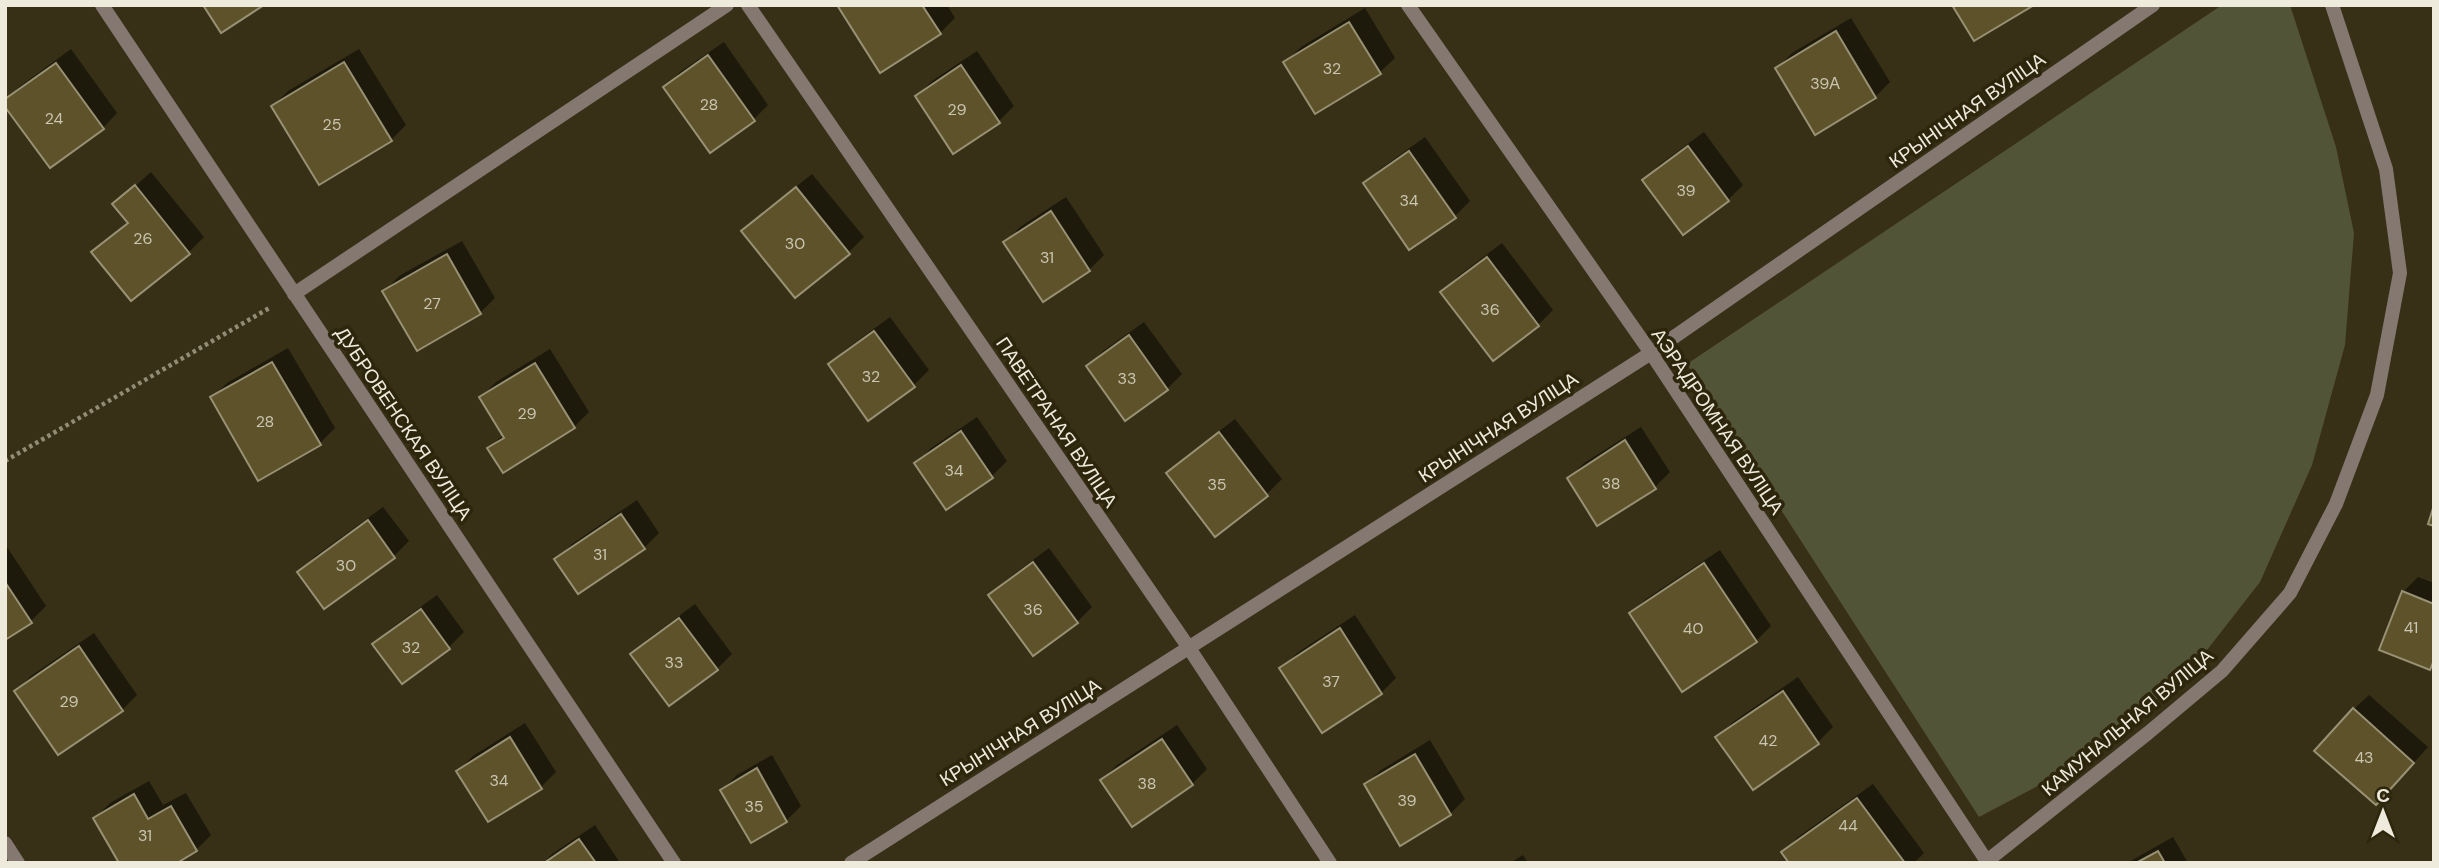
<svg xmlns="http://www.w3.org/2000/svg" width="2439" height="868" font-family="'DM Sans',sans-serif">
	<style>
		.green { fill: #525438 }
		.shadow { fill: #0007 }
		.building { fill: #5d522a; stroke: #989174; stroke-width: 2 }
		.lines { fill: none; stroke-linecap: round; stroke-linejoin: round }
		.path { stroke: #928c77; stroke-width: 4.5; stroke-dasharray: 3.5 3.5; stroke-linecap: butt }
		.service { stroke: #857871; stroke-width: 14 }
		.minor { stroke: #857871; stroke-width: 14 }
		.labels { text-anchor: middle; stroke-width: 7; stroke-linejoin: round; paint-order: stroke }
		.number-label { font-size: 16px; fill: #cac5b0 }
		.street-label { font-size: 19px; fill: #efebdc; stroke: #2d260c }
	</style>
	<rect width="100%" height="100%" fill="#373016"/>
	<polygon class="green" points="2222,5 2290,5 2336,147 2354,233 2345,345 2312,465 2260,582 2193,668 2087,760 1979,817 1687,364"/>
	<g class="shadow">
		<polygon points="839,5 947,5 955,18 940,33"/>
		<polygon points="1365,8 1395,58 1380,72 1286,62 1301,47"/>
		<polygon points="1851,18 1890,82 1875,97 1816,132 1777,68 1792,53"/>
		<polygon points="724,42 768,105 753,120 666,87 680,72"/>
		<polygon points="71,49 117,113 103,128 5,100 19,87"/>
		<polygon points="359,49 406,125 391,140 273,106 288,91"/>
		<polygon points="977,51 1014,106 999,121 917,96 932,81"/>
		<polygon points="1704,132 1743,185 1728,200 1644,180 1659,165"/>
		<polygon points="1425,137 1470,201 1455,216 1410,247 1365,184 1380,169"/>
		<polygon points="151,172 204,237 189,252 131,299 94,252 128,221 115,204"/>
		<polygon points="812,174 864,237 849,252 795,296 743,232 758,217"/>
		<polygon points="1066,197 1104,255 1089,270 1005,242 1020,227"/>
		<polygon points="462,241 495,298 480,313 385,291 399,276"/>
		<polygon points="1502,243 1553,310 1538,325 1442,292 1457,277"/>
		<polygon points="890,317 929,370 914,385 869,418 830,365 845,350"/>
		<polygon points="1144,322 1182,374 1167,389 1088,366 1103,351"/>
		<polygon points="288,348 335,428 320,443 212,398 227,383"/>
		<polygon points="550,349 589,412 574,427 489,448 504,434 481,397 496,382"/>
		<polygon points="977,417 1007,461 992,476 947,508 917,463 931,448"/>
		<polygon points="1235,419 1282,479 1267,494 1215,534 1168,473 1183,459"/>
		<polygon points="1641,427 1670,472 1655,487 1598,523 1569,478 1584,463"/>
		<polygon points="637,500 659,533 644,548 557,559 572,544"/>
		<polygon points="383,507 409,541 394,556 325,607 299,572 314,557"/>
		<polygon points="5,544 46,606 31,621 5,638"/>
		<polygon points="1049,548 1092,607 1077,622 991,595 1006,580"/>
		<polygon points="1720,550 1771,626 1756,641 1631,613 1646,599"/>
		<polygon points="2418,577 2434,583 2434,663 2430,668 2403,592"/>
		<polygon points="437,595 464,632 449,647 402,682 375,644 389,630"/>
		<polygon points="695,604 732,654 717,669 633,654 648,639"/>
		<polygon points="1355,615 1396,678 1381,693 1282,668 1297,653"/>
		<polygon points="94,633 137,695 122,710 16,691 31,676"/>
		<polygon points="1798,677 1833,727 1818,742 1753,787 1718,737 1733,722"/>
		<polygon points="2369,695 2428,747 2391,788 2354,709"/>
		<polygon points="525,723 556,772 541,787 489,820 458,771 473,756"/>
		<polygon points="1177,725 1207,769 1192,784 1102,780 1117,765"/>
		<polygon points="1430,740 1465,799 1450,814 1401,843 1366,784 1381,770"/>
		<polygon points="772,755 801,806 786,821 751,841 722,790 737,775"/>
		<polygon points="149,781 163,805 186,793 211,835 196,850 95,818 110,803"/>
		<polygon points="1873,784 1924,853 1914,863 1791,863 1783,852 1798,837"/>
		<polygon points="595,825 620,863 543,863 552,854"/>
		<polygon points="2173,837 2188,863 2127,863"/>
		<polygon points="1523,855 1528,863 1510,863"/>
	</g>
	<g class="building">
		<polygon points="203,5 264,5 221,33"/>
		<polygon points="837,5 922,5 941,34 880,73"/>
		<polygon points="1952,5 2034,5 1974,41"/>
		<polygon points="1349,22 1381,74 1315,114 1283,62"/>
		<polygon points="1836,31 1876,98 1815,135 1775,68"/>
		<polygon points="708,55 755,121 710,153 663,87"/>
		<polygon points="344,62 392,141 319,185 271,106"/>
		<polygon points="56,63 104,129 50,168 5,107 5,99"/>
		<polygon points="961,65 1000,123 953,154 915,96"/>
		<polygon points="1688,146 1729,201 1683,235 1642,180"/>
		<polygon points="1409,151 1456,218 1409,250 1363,183"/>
		<polygon points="135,185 190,254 131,301 91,252 128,223 112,204"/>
		<polygon points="796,187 850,254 795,298 741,231"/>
		<polygon points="1051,211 1090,271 1043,302 1003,242"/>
		<polygon points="447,254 481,314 417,351 382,291"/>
		<polygon points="1487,257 1539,326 1493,361 1440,292"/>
		<polygon points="874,331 915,387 868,421 828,364"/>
		<polygon points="1129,335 1168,390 1125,421 1086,366"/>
		<polygon points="272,362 321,445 258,481 210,397"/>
		<polygon points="535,363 575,428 503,473 487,448 504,438 479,397"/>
		<polygon points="961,431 993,478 946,510 914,463"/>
		<polygon points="1219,432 1268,496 1215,537 1166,473"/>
		<polygon points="1625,440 1656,489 1597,526 1567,478"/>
		<polygon points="2434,505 2434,526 2428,524"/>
		<polygon points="621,514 645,549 578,594 554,559"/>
		<polygon points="368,520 395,558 324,609 297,572"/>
		<polygon points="1033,562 1078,623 1033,656 988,595"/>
		<polygon points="1704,563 1757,642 1682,692 1629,613"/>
		<polygon points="5,582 32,623 5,640"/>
		<polygon points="2402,591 2434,604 2434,660 2430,670 2379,650"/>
		<polygon points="421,609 450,649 402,684 372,644"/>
		<polygon points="679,618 718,670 669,706 630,654"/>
		<polygon points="1340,628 1382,694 1322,733 1279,668"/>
		<polygon points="79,646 123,711 58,755 14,691"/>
		<polygon points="1783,691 1819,744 1753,790 1715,737"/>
		<polygon points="2353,708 2414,763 2376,805 2314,751"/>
		<polygon points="510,737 542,789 488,822 456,771"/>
		<polygon points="1162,739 1193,785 1132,827 1100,780"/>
		<polygon points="1415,754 1451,815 1400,846 1364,784"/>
		<polygon points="757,768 787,822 751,843 720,790"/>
		<polygon points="134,794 148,819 171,806 197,851 177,863 119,863 93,818"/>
		<polygon points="1857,798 1905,863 1789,863 1781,852"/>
		<polygon points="579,839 596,863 544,863"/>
		<polygon points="2158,851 2165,863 2136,863"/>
	</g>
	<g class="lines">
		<polyline class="path" points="5,461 271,307"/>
		<polyline class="service" points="294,294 727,5"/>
		<g class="minor">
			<polyline points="102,5 674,863"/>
			<polyline points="748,5 1189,648 1330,863"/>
			<polyline points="1408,5 1651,353 1988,863"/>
			<polyline points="5,843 18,863"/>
			<polyline points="1987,861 2148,733 2222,671 2290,593 2336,504 2377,395 2400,273 2386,169 2332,5"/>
			<polyline points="851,863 1651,353 2153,5"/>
		</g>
	</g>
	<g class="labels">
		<g class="number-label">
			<text x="1332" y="74">32</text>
			<text x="1825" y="89">39А</text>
			<text x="709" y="110">28</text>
			<text x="957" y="115">29</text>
			<text x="54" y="124">24</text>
			<text x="332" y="130">25</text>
			<text x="1686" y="196">39</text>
			<text x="1409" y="206">34</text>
			<text x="143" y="244">26</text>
			<text x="795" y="249">30</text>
			<text x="1047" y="263">31</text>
			<text x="432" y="309">27</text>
			<text x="1490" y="315">36</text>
			<text x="871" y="382">32</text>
			<text x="1127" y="384">33</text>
			<text x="527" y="419">29</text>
			<text x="265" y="427">28</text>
			<text x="954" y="476">34</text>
			<text x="1611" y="489">38</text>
			<text x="1217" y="490">35</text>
			<text x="600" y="560">31</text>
			<text x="346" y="571">30</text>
			<text x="1033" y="615">36</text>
			<text x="2411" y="633">41</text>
			<text x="1693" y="634">40</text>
			<text x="411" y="653">32</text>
			<text x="674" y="668">33</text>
			<text x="1331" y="687">37</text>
			<text x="69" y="707">29</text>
			<text x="1768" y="746">42</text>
			<text x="2364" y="763">43</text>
			<text x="499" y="786">34</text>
			<text x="1147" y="789">38</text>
			<text x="1407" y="806">39</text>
			<text x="754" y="812">35</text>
			<text x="1848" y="831">44</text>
			<text x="145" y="841">31</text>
		</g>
		<g class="street-label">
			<text transform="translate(1967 110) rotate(-35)" y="7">КРЫНІЧНАЯ ВУЛІЦА</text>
			<text transform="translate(1718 421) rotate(56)" y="7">АЭРАДРОМНАЯ ВУЛІЦА</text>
			<text transform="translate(1057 422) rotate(56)" y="7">ПАВЕТРАНАЯ ВУЛІЦА</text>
			<text transform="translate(404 423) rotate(56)" y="7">ДУБРОВЕНСКАЯ ВУЛІЦА</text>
			<text transform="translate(1498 427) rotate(-33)" y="7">КРЫНІЧНАЯ ВУЛІЦА</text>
			<text transform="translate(2127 722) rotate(-40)" y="7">КАМУНАЛЬНАЯ ВУЛІЦА</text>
			<text transform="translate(1020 732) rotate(-32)" y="7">КРЫНІЧНАЯ ВУЛІЦА</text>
		</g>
	</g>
	<rect width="2439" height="868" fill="none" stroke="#efebdc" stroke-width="14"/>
	<g transform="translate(2383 812)" stroke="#2d260c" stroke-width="5" paint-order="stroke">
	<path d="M0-5L12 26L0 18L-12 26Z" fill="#efebdc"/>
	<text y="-10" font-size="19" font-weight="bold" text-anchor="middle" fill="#efebdc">С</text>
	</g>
</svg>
